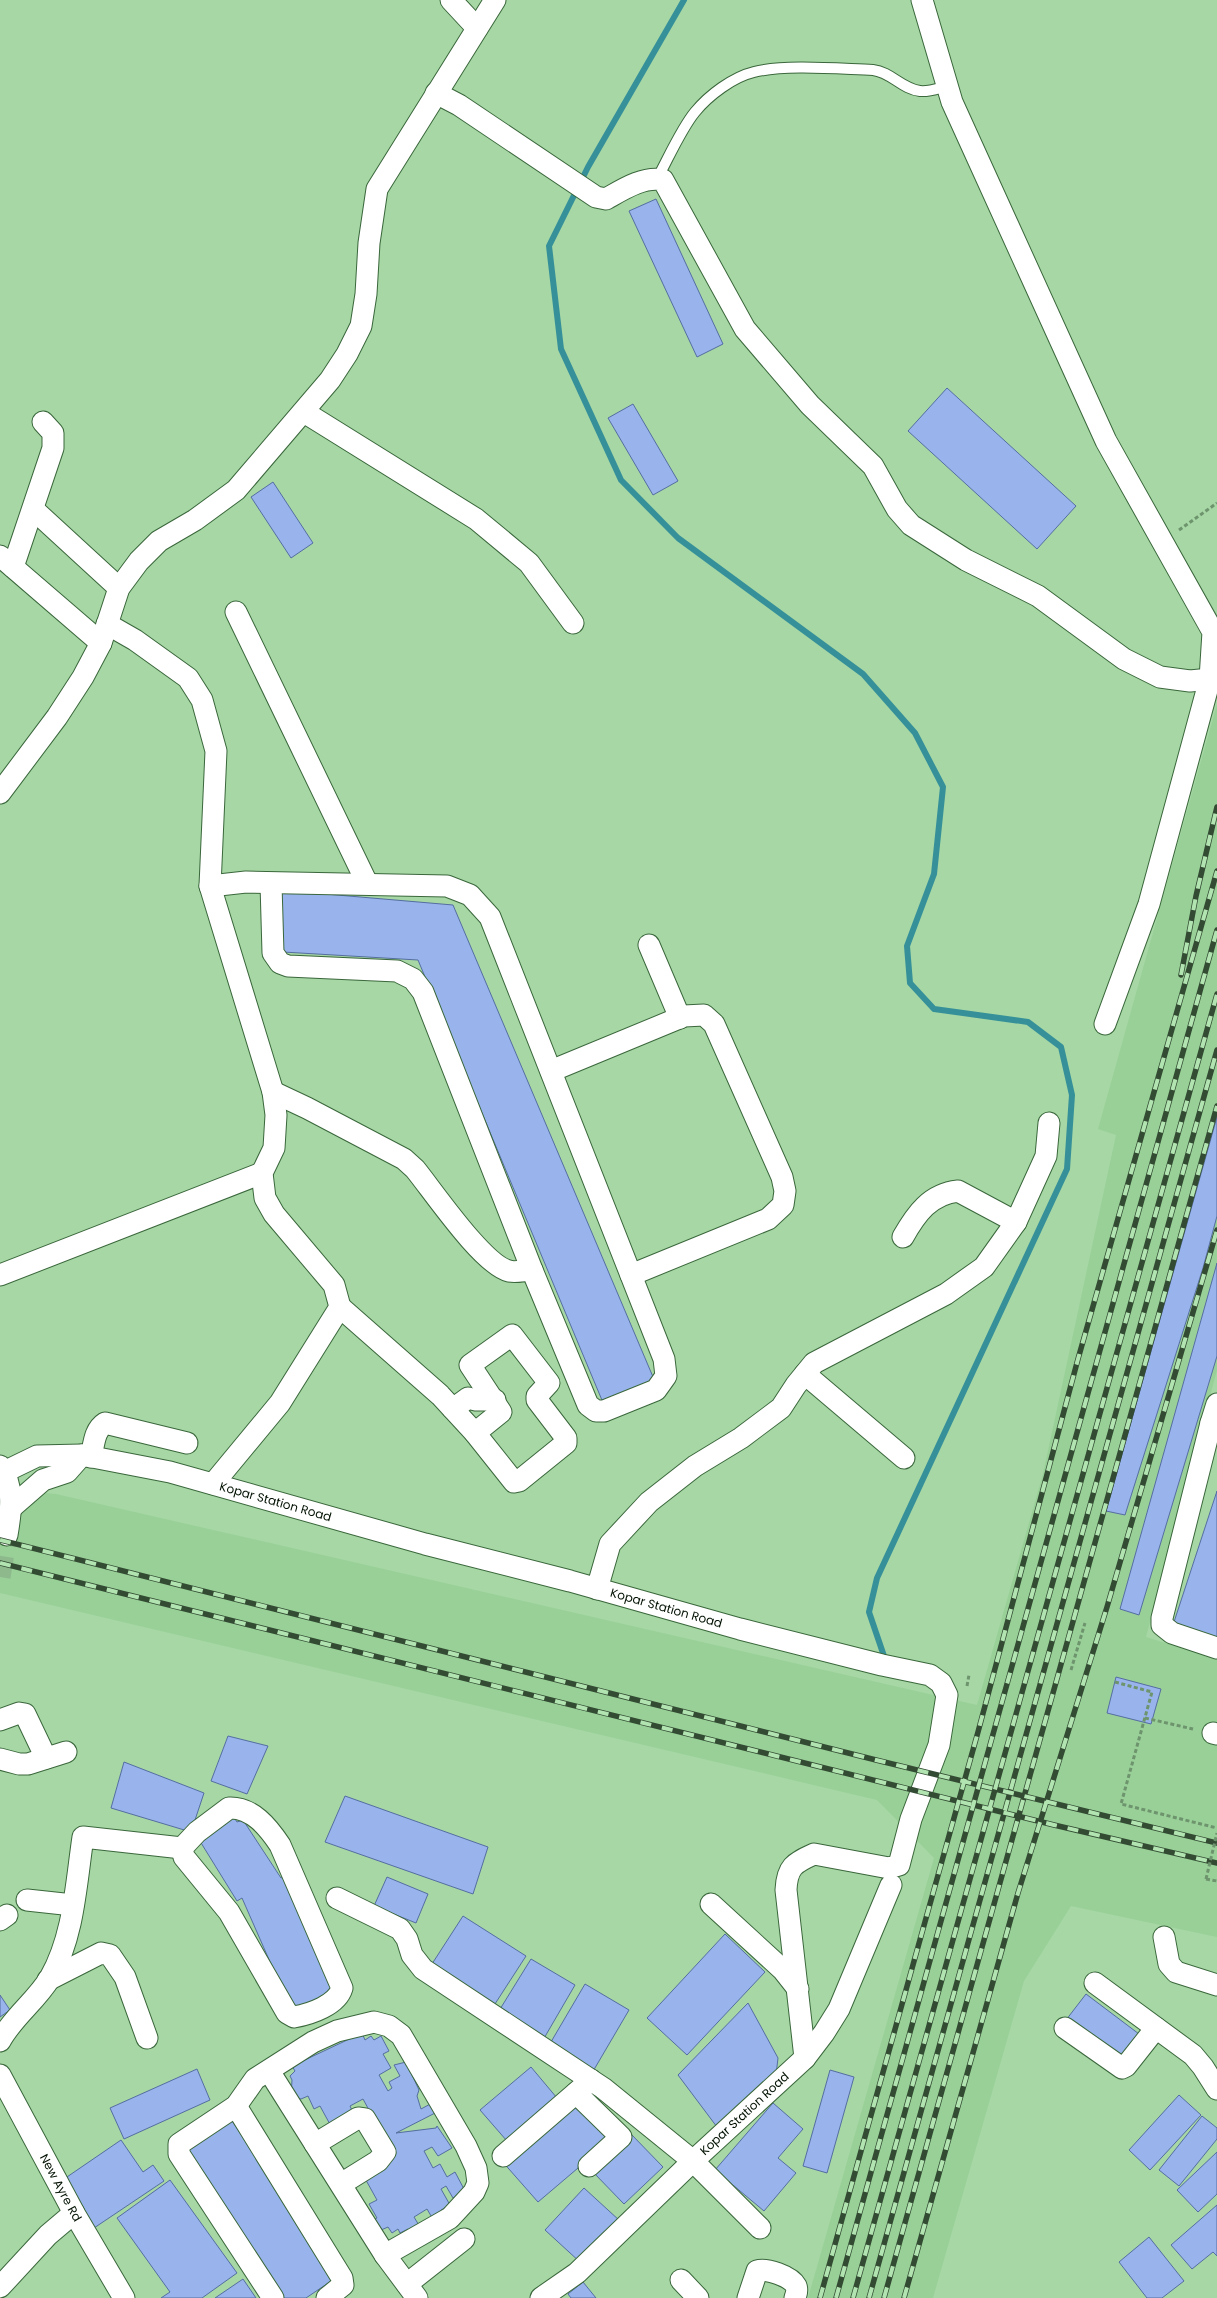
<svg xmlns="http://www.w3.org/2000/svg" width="1217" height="2298" font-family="Poppins,sans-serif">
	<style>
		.built { fill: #99d098 }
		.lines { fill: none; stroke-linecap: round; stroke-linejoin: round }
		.stream { stroke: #369099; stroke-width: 6 }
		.building { fill: #99b4ec; stroke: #556da0 }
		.minor-tunnel { stroke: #8db98d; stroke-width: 21; stroke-dasharray: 21 11; stroke-linecap: butt }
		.service-casing { stroke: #3a673b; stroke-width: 12 }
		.minor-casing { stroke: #3a673b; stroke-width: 23 }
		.path { stroke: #6e946e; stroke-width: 3; stroke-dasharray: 4 2.5; stroke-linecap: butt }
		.service { stroke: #fff; stroke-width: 10 }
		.minor { stroke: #fff; stroke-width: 21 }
		.rail-casing { stroke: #324b32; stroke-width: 5.5 }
		.rail { stroke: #b2e4b1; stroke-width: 4; stroke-dasharray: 11; stroke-linecap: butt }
		.path-bridge { stroke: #6e946e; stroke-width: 3; stroke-dasharray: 4 2.5; stroke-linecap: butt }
		.labels { text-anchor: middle; stroke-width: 4; stroke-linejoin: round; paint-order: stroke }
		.street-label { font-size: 12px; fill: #021102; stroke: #b2e4b1 }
	</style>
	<rect width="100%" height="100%" fill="#a6d7a5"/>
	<polygon class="built" points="1217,704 1217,1370 1146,1637 1217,1659 1217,1937 1071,1906 1024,1981 933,2298 808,2298 934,1858 877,1800 0,1593 0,1489 56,1494 977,1705 1043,1474 1116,1135 1098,1129"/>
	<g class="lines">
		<polyline class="stream" points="684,0 588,167 549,246 561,349 621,480 678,538 863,674 915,733 943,787 934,874 907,946 910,983 934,1009 1028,1022 1061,1047 1072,1095 1067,1169 877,1578 869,1612 886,1662"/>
	</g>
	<g class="building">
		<polygon points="656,199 723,344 697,357 629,211"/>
		<polygon points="947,388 1076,506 1037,549 908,431"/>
		<polygon points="633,404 678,481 653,495 608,418"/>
		<polygon points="273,482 313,543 291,558 251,497"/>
		<polygon points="279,890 453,905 656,1384 604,1405 418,960 283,952"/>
		<polygon points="1217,1117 1217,1216 1203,1268 1125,1515 1106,1511"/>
		<polygon points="1217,1263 1217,1356 1139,1615 1120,1609"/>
		<polygon points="1217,1491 1217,1639 1173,1625"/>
		<polygon points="1116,1677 1161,1689 1151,1724 1107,1713"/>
		<polygon points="228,1736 268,1746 247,1794 211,1781"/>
		<polygon points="124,1762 204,1793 191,1832 111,1808"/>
		<polygon points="345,1796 488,1847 473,1894 325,1842"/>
		<polygon points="231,1813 237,1822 243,1820 281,1878 286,1876 334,1994 292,2012 242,1898 237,1901 198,1838"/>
		<polygon points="387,1877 428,1894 416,1923 374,1906"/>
		<polygon points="463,1916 526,1956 493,2007 430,1967"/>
		<polygon points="725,1934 765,1972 687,2055 647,2018"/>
		<polygon points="531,1959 575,1985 543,2040 497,2014"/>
		<polygon points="585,1984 629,2010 592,2073 548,2047"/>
		<polygon points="1086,1994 1139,2034 1119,2060 1066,2020"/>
		<polygon points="0,1995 10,2010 0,2017"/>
		<polygon points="748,2003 778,2058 776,2075 720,2131 678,2075"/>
		<polygon points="362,2033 365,2040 371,2036 374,2040 381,2036 389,2051 383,2054 391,2068 379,2075 388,2091 392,2088 389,2082 400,2076 394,2065 406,2062 419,2090 417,2096 421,2109 434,2102 439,2111 396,2133 436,2128 437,2126 452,2148 438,2156 432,2147 424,2151 433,2168 440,2164 447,2177 455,2172 465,2191 453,2198 446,2186 441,2189 450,2205 441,2210 444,2215 434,2221 427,2209 414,2217 420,2227 409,2232 408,2229 400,2233 398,2229 392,2233 388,2227 381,2230 369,2222 377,2218 369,2204 377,2200 362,2173 394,2156 363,2099 350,2106 354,2115 332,2128 320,2106 314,2109 308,2096 301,2099 291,2097 292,2080 290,2076 295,2071 292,2066"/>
		<polygon points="531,2067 557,2098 507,2141 480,2110"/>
		<polygon points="197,2069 210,2100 124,2139 110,2108"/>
		<polygon points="830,2070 854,2077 827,2173 803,2166"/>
		<polygon points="1179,2095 1201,2115 1150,2170 1129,2150"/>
		<polygon points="575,2098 611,2140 538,2202 501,2160"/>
		<polygon points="773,2103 803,2129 778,2158 796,2173 764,2211 715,2170"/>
		<polygon points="1202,2116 1217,2128 1217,2139 1179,2186 1159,2170"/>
		<polygon points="232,2121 337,2277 306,2298 280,2298 183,2154"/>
		<polygon points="631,2134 663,2167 624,2204 592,2171"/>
		<polygon points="121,2140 143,2172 153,2165 164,2181 94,2228 82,2210 84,2209 64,2179"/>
		<polygon points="1217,2152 1217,2194 1198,2212 1177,2190"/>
		<polygon points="170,2180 237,2273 202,2298 161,2298 170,2292 117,2218"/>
		<polygon points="584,2188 620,2221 581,2263 545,2230"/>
		<polygon points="1217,2205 1217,2256 1213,2252 1192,2269 1171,2245"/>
		<polygon points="1149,2237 1184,2281 1162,2298 1147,2298 1119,2262"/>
		<polygon points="243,2279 256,2298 215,2298"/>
		<polygon points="583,2282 596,2298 571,2298 568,2294"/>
	</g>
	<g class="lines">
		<polyline class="minor-tunnel" points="0,1577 7,1535"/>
		<defs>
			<path id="service" d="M657,179C668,159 681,129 695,112C709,95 733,77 754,72C786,64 840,69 873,70C891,72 902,89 920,91C930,92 939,88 948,86"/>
			<g id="minor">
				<polyline points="451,0 477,28"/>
				<path d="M436,93L459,105L596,197L606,199C622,190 643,176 663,180L745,329L810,405L873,466L897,509L911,525L966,560L1038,596L1124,659L1160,677L1190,681L1210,679L1213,632L1106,441L952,102L922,0"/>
				<polyline points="304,412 476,519 529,563 573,623"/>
				<polyline points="33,509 119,588"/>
				<polyline points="0,556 101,643"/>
				<polyline points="13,567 53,448 53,433 43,422"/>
				<polyline points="236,612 367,883"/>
				<polyline points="107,624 135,640 188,678 202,700 216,751 210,886 273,1092 276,1115 274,1148 262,1173 265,1198 274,1214 334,1285 340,1307 280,1403 213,1484"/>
				<polyline points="0,793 57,717 83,677 101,643 119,588 139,561 159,541 195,520 236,490 330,380 347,354 361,326 366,294 369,243 377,189 495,0"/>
				<polyline points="271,884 273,953 280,963 288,966 397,971 413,979 423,992 532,1270"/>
				<path d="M210,886L246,882L447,886L470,895L490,917L664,1359L666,1376L656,1390L604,1411H596L588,1405L532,1270C525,1270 515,1273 509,1271C483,1265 433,1191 415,1169L404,1159L307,1108L273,1092"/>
				<polyline points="649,945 680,1018"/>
				<polyline points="1105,1024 1149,904 1210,679"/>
				<polyline points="551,1071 684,1016 704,1015 714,1024 782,1177 785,1191 783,1205 768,1219 631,1275"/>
				<path d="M903,1237C916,1214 930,1194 958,1191L1016,1222"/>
				<polyline points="0,1275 262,1173"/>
				<polyline points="340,1307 440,1395 475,1433"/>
				<polygon points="512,1335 549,1383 537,1396 537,1400 566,1438 566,1443 519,1481 514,1482 475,1433 501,1412 470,1365"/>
				<polyline points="805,1374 904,1458"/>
				<polyline points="453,1409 468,1398 476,1400 495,1400"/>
				<polyline points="1211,1423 1217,1404"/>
				<polyline points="1217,1425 1211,1423 1162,1618 1162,1625 1172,1633 1217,1648"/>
				<path d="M91,1457C94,1445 94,1430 105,1423L187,1443"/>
				<path d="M0,1466C15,1488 11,1511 7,1535"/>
				<path id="s1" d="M4,1472L37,1456L82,1455L170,1472L425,1544L570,1581L740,1629L882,1665L930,1675L941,1683L947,1695L939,1745L911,1819L899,1865L889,1868L814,1854C794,1863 787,1867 786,1890L805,2058"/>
				<polyline points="12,1507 43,1480 67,1472 82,1455"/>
				<polyline points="597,1589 610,1544 649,1502 695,1466 741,1438 781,1408 796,1385 814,1363 946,1294 984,1267 1016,1222 1046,1156 1049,1123"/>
				<polyline points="0,1720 19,1713 25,1714 46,1758"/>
				<polyline points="1213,1733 1217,1734"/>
				<polyline points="0,1759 19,1764 28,1764 66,1752"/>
				<path d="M229,1808C252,1807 268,1827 280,1845L342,1988C337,2005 311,2014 294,2017L287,2013L229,1912L184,1857L182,1848L197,1832Z"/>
				<polyline points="337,1898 400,1929 407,1939 412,1955 423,1969 603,2088 693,2161 760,2228"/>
				<polyline points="27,1900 73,1905"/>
				<polyline points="711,1904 783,1970 798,1989"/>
				<polyline points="0,1920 7,1915"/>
				<polyline points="1164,1937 1169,1964 1176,1972 1217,1985"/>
				<polyline points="48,1980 101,1953 110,1955 125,1977 147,2038"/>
				<polyline points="1095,1983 1193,2055 1203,2067 1217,2089"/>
				<polyline points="1065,2028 1122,2068 1126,2066 1156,2028"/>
				<path d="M0,2041C13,2017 36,2001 50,1978C74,1936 76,1884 83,1837L182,1848"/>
				<polyline points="269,2071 385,2255 417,2298"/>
				<path id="s2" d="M0,2075L74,2213L124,2298"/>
				<polyline points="576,2093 621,2137 589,2166"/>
				<polyline points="236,2106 342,2278 343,2285 327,2298"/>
				<polyline points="315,2144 358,2118 365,2119 385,2152 378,2161 341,2184"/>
				<polyline points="503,2156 591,2080"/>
				<polyline points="681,2280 698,2298"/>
				<polyline points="407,2284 464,2239"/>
				<polyline points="0,2287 48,2235 74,2213"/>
				<polyline points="273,2298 179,2154 179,2144 236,2106 255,2079 313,2042 337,2031 374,2022 389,2026 401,2035 466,2146 476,2168 478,2183 474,2192 450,2218 385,2255"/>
				<path id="s3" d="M541,2298L577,2273L693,2161L805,2058L824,2033L839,2009L891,1885"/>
				<path d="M748,2298L757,2271C766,2268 791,2276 796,2286C798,2291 796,2294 795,2298"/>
			</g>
		</defs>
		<use href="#service" class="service-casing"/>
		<use href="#minor" class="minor-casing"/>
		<g class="path">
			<polyline points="1179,530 1217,503"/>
			<polyline points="1071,1670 1085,1623"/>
			<polyline points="1115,1682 1152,1692 1121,1804 1217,1828"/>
			<polyline points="967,1686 969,1675"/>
			<polyline points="1145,1718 1193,1729"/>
			<polyline points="1206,1879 1217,1881"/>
		</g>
		<use href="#service" class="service"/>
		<use href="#minor" class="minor"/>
		<defs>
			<g id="rail">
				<polyline points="1181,975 1196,896 1217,807"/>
				<polyline points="0,1540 876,1760 1217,1843"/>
				<polyline points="0,1563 1054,1825 1217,1863"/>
				<polyline points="820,2298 978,1732 1078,1359 1217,871"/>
				<polyline points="836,2298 1217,930"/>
				<polyline points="853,2298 1217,994"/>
				<polyline points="869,2298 1217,1050"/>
				<polyline points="884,2298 1217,1106"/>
				<polyline points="904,2298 1018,1893 1107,1607 1217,1230"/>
			</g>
		</defs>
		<use href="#rail" class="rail-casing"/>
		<use href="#rail" class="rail"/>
		<polyline class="path-bridge" points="1206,1879 1217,1833"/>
	</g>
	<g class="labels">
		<g class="street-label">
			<text dy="4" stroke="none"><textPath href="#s1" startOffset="281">Kopar Station Road</textPath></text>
			<text dy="4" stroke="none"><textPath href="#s1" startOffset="686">Kopar Station Road</textPath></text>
			<text dy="4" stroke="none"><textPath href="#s3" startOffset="275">Kopar Station Road</textPath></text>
			<text dy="4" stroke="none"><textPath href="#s2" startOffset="128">New Ayre Rd</textPath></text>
		</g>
	</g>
</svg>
